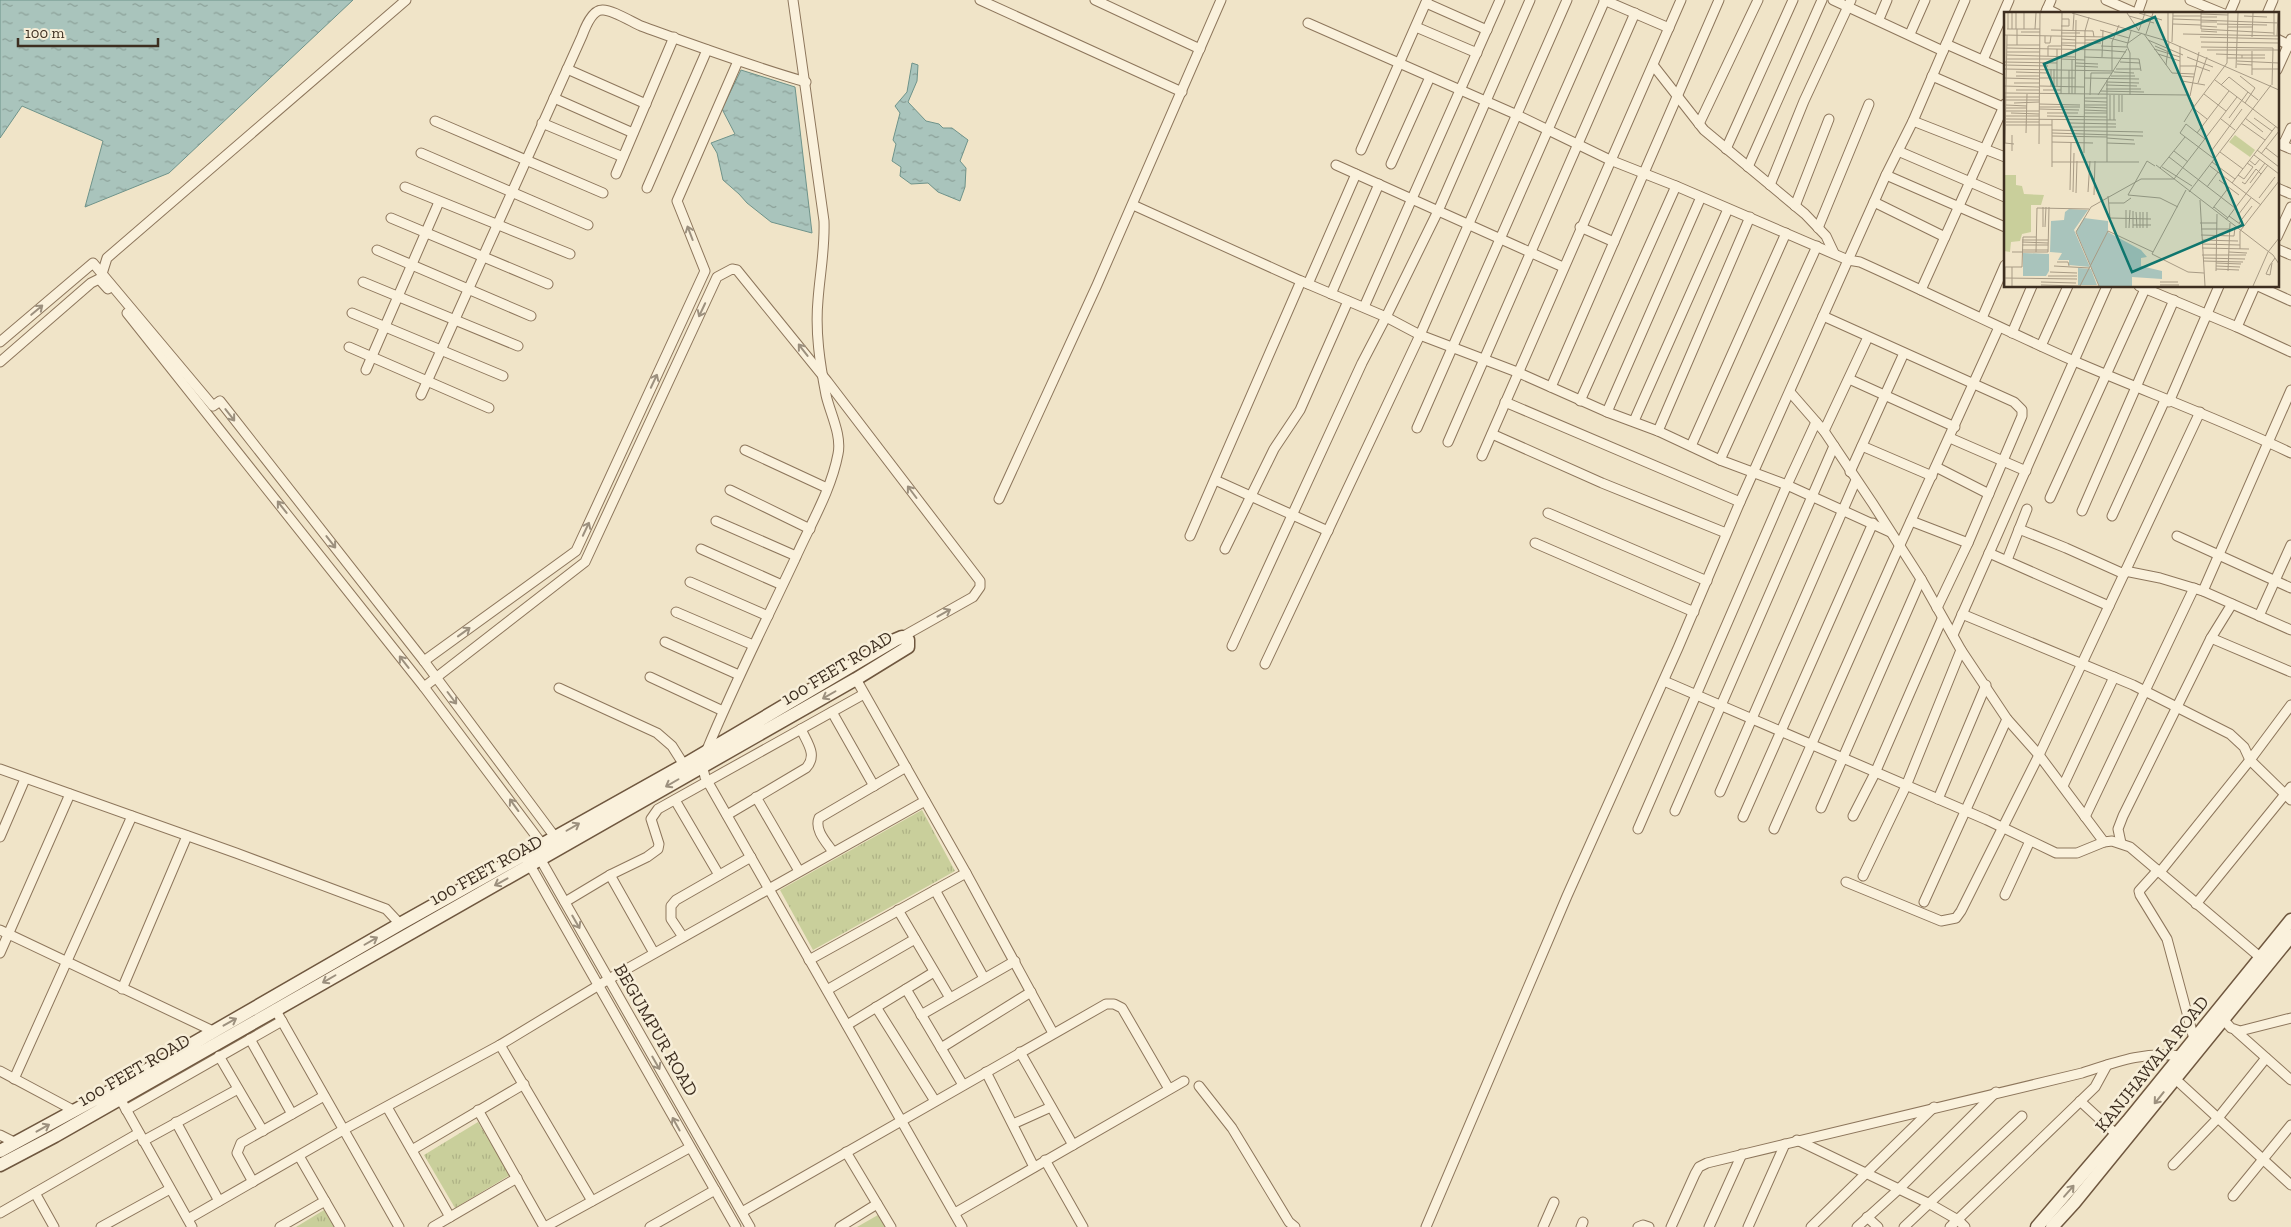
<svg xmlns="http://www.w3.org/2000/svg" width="2291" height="1227" font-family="'Zilla Slab',serif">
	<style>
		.grass { fill: url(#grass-tufts) }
		.water { fill: url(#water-ripples); stroke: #6f938a }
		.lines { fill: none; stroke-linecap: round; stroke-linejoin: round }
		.street-casing { stroke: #8d765c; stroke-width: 11 }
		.secondary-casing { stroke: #6f573f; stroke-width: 15 }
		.street { stroke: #faf1dc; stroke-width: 9 }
		.secondary { stroke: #faf1dc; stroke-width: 12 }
		.oneway { stroke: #9c907e }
		.labels { text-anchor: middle; stroke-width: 5; stroke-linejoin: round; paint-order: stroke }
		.street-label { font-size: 18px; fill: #3d2e20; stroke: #f7eed8 }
		.inset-road { fill: none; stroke: #a89b85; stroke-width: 1 }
		.view { fill: #0f766e; fill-opacity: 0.15; stroke: #0f766e; stroke-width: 2.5 }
		.inset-edge { fill: none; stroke: #3d2e20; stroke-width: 2.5 }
	</style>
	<defs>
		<pattern id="grass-tufts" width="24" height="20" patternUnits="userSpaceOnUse" patternTransform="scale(1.25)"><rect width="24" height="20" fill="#c9cf9b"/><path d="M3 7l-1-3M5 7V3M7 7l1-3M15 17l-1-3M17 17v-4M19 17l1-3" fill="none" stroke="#aeb285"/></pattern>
		<pattern id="water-ripples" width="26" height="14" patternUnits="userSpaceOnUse" patternTransform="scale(1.25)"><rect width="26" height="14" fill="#a9c4bc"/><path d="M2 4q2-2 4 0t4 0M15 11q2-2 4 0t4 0" fill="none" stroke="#8ba098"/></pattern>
	</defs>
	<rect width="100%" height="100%" fill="#f0e4c8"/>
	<g class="grass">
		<polygon points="922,810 955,871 813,950 780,890"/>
		<polygon points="478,1122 510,1175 455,1208 424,1155"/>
		<polygon points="324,1210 334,1227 296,1227"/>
		<polygon points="878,1215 885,1227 857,1227"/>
	</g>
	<g class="water">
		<polygon points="0,0 353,0 169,173 85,207 103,141 22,106 0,138"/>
		<polygon points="912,63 918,65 917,81 908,102 926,121 939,124 943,128 952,128 968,140 960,161 966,168 965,187 960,201 938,192 928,183 911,184 900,176 901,167 892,161 896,144 893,140 900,113 895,106 907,92"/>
		<polygon points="741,70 795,87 812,233 771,222 747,203 739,194 723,180 717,153 711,143 735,134 722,109"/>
	</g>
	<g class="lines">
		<defs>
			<g id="street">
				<polyline points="980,0 1182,92"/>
				<polyline points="1095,0 1200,49"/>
				<polyline points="1604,0 1669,28"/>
				<polyline points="1833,0 1943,51"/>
				<polyline points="2106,0 2138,14"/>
				<polyline points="2190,0 2224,14"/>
				<polyline points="1426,3 1487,30"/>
				<polyline points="2047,9 2057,14"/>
				<polyline points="2045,14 2051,0"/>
				<polyline points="2137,14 2142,0"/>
				<polyline points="2229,14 2235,0"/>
				<polyline points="2267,14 2273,0"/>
				<polyline points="1879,19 1887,0"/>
				<path d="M1308,23L1515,114L1610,160L1676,186L1848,260L1860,262C1931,294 2002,329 2074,361C2146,392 2220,419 2291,453"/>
				<polyline points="1416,27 1477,53"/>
				<polyline points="1910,34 1925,0"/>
				<polyline points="2277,39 2291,46"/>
				<polyline points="1946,44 2005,70"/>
				<polyline points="1983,60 2009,0"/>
				<polyline points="1653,65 1704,130 1805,214 1826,236 1834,253"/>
				<polyline points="567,69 646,104"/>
				<polyline points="2277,70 2291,39"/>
				<polyline points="1932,76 2003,107"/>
				<polyline points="554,98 633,133"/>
				<polyline points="435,121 603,193"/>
				<polyline points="1913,121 2005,157"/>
				<polyline points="542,123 623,157"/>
				<polyline points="1699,124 1758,0"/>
				<polyline points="2277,143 2291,149"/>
				<polyline points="2283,145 2291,128"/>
				<polyline points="1726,149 1793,0"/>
				<polyline points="1361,150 1427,0"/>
				<polyline points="1898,151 2005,197"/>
				<polyline points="421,153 588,225"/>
				<polyline points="1391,164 1430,77"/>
				<polyline points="1336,165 1563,267"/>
				<polyline points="1748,167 1822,0"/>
				<polyline points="616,174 674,37"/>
				<polyline points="1886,175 2005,227"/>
				<polyline points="1770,185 1804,101 1851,0"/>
				<polyline points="405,187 570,254"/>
				<polyline points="647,188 707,50"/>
				<polyline points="2277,188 2291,194"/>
				<polyline points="1874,202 1945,237"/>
				<polyline points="1133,205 1301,281 1386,317 1420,335 1517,372 1607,412 1658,431 1720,460 1787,485 1890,532"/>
				<polyline points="1795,206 1829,119"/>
				<polyline points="391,218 548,284"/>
				<polyline points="1580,227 1614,242"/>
				<polyline points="1818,228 1869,104"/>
				<polyline points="2277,237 2291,207"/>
				<polyline points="2277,249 2291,255"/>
				<polyline points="377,250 531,316"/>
				<polyline points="101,277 107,258 406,0"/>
				<polyline points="363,282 518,346"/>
				<polyline points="1308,284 1356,174"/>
				<polyline points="2139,286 2237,327 2291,352"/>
				<polyline points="2258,286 2291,301"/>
				<polyline points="1921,290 2005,104"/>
				<polyline points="1331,294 1379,184"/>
				<polyline points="1364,307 1500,0"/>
				<polyline points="127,313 424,687 542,844"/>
				<polyline points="352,313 503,376"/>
				<polyline points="1823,316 2014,402 2022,410 2022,416 1968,543 1937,608"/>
				<polyline points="1982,318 2005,265"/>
				<polyline points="2237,327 2255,286"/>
				<polyline points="2012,333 2032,286"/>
				<polyline points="0,342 93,263 213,406 220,401 424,661 555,837"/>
				<polyline points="2041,346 2068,286"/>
				<polyline points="349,347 489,408"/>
				<polyline points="0,362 91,283 99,279 108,289"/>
				<polyline points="366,370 439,202"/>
				<polyline points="1849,379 1955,427"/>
				<polyline points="1551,387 1719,0"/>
				<polyline points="1790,392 1824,431 1873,504 1921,579 1961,650 2007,719 2039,755 2104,842"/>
				<path d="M421,395L582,36C585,28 592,10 602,10C611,9 632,22 641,26C696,46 750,66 806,82"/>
				<polyline points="1580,401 1676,186"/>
				<polyline points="1505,402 1740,502"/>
				<polyline points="2169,402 2219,286"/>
				<polyline points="1607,412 1701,197"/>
				<polyline points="1634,421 1728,209"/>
				<polyline points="1417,428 1605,0"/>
				<polyline points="1658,431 1750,217"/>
				<polyline points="1824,431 1868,337"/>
				<polyline points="1492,434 1602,483 1726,533"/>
				<polyline points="1950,438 2026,471"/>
				<polyline points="1448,442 1635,13"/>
				<polyline points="1691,446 1786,233"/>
				<polyline points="1862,446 1932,476"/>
				<polyline points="745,450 827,488"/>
				<polyline points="1482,456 1681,0"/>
				<polyline points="1720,460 1817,246"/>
				<polyline points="1936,467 1989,494"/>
				<polyline points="1850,472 1904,353"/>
				<polyline points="1215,480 1328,531"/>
				<polyline points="730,490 810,529"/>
				<polyline points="2050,498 2145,289"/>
				<polyline points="999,499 1097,285 1221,0"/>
				<polyline points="2082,511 2174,300"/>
				<polyline points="1548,513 1707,581"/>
				<polyline points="2112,516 2165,400"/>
				<polyline points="716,521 796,556"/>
				<polyline points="1911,521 1968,543"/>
				<polyline points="2019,529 2066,548 2124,574"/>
				<polyline points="1190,536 1301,281"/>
				<polyline points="2177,536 2291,588"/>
				<polyline points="1535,543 1694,612"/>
				<polyline points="701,549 782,585"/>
				<polyline points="1225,549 1274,449 1300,410 1348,301"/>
				<polyline points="1989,553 2109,606"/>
				<polyline points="2007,560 2027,509"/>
				<polyline points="2125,571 2160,578 2203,591 2291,630"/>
				<polyline points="690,582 768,616"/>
				<polyline points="2203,591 2291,390"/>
				<polyline points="676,612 753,645"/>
				<polyline points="1962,614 2133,685 2230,734 2244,747 2250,760 2291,800"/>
				<polyline points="2259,616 2291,545"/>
				<polyline points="1953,635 2107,286"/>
				<polyline points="2211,638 2291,672"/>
				<polyline points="665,642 739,675"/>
				<polyline points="1232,646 1362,363 1386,317 1438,211 1530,0"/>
				<polyline points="424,661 576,551 705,271 677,201 738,61"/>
				<polyline points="1265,664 1420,335 1567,0"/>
				<polyline points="650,677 723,711"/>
				<polyline points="856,679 966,873 1053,1033"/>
				<polyline points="1664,681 1987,820 2056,853 2077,853 2104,842 2112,841 2130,847 2261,958"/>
				<polyline points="424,687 585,562 717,277 732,269 737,270 827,381 980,581 980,587 973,597 902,637"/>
				<polyline points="559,688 657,733 672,746 684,765"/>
				<polyline points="832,712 874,786"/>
				<path d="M706,752C733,686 765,623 795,559C810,525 831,491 838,454C842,435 830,413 826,395C820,364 815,332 818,300C820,273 825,249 824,221L793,0"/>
				<polyline points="702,764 705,777 962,1227"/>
				<polyline points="0,769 236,853 386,909 400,924"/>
				<polyline points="2063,786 2114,677"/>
				<polyline points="1720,792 1856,480"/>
				<polyline points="756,797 799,871"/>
				<polyline points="1938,799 1986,685"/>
				<polyline points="675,800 719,875"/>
				<polyline points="1821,808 1921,579"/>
				<polyline points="1675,811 1834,446"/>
				<path d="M727,815L806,768C818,755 807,743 801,729"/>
				<polyline points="1853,816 1875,773 1942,619"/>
				<polyline points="1743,817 1873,523"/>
				<polyline points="2085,817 2194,588"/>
				<polyline points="1638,829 1787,485 1816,422"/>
				<polyline points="1774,829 1894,558 1999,327"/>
				<polyline points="0,837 25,779"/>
				<polyline points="2121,843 2118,829 2123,816 2211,638 2232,604"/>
				<path d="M833,852C827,843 814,830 819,818L906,767"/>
				<polyline points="538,855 750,1227"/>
				<polyline points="527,860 736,1227"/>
				<polyline points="2158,870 2139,891 2140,895 2167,939 2194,1039"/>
				<polyline points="2160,872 2250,760 2291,705"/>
				<polyline points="610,875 654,953"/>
				<polyline points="1863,876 1906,786 1961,650"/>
				<polyline points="1846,882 1941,921 1956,918 1961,911 2039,755 2200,412"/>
				<polyline points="935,890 984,978"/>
				<polyline points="2005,895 2030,841"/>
				<polyline points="565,902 610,875 647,857 658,849 659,844 651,819 658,809 864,694"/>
				<polyline points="1924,902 2007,719"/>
				<polyline points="2196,904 2291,787"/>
				<polyline points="898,910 950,998"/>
				<polyline points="0,930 213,1031"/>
				<polyline points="683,937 671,919 671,906 676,900 751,857"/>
				<polyline points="0,953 70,794"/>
				<polyline points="809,960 966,873"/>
				<polyline points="122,989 187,836"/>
				<polyline points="906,989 963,1085"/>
				<polyline points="827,990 915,939"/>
				<polyline points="876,1007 935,1101"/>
				<polyline points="275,1009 399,1227"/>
				<polyline points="921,1015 1015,961"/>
				<polyline points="2223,1019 2231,1028 2240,1031 2291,1018"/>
				<polyline points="847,1025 934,972"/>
				<polyline points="2236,1031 2291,1080"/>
				<polyline points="250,1039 292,1114"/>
				<polyline points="500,1045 592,1201"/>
				<polyline points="941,1048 1031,992"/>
				<polyline points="1020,1052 1073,1145"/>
				<polyline points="219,1056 263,1131"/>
				<polyline points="0,1071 73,1110"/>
				<polyline points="986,1072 1034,1167"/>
				<polyline points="2171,1075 2291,1185"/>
				<polyline points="14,1079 132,816"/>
				<polyline points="1199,1086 1232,1128 1289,1222 1295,1227"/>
				<polyline points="2080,1101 2117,1135"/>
				<polyline points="123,1104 192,1227"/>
				<polyline points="387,1107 450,1217"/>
				<polyline points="126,1110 282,1021"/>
				<polyline points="478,1110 544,1227"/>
				<polyline points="176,1122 219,1201"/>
				<polyline points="1013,1124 1051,1107"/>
				<polyline points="0,1135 16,1143"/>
				<polyline points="1797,1140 1930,1204 1958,1220 1965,1227"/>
				<polyline points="143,1141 238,1089"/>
				<polyline points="412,1150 524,1084"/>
				<polyline points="846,1152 891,1227"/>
				<polyline points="299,1156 340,1227"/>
				<polyline points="1045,1160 1083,1227"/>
				<polyline points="2173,1165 2218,1118 2266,1058"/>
				<polyline points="253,1182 237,1153 241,1143 324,1096"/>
				<polyline points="35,1193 54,1227"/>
				<polyline points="2233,1196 2291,1125"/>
				<polyline points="742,1212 1106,1004 1114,1004 1122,1008 1169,1089"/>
				<polyline points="0,1213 139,1133"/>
				<polyline points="955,1213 1184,1081"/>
				<polyline points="1867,1217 1878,1227"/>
				<polyline points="188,1219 343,1130 500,1045 609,979 925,801"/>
				<polyline points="101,1227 170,1189"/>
				<polyline points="280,1227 325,1201"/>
				<polyline points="433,1227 517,1178"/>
				<polyline points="545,1227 689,1148"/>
				<polyline points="650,1227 715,1190"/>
				<polyline points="840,1227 877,1204"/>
				<polyline points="1426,1227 1567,896 1678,648 1740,502 1886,175 1913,121 1965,0"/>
				<polyline points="1543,1227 1554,1202"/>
				<polyline points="1581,1227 1583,1222"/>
				<polyline points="1638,1227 1643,1225 1649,1227"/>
				<path d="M1671,1227L1695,1174L1699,1167L1707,1163L2082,1073C2116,1062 2145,1051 2180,1056"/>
				<polyline points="1709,1227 1742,1154"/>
				<polyline points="1748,1227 1785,1144"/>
				<polyline points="1811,1227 1934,1107"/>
				<polyline points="1857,1227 1899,1189 1996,1092"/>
				<polyline points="1904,1227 2022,1116"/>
				<polyline points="1950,1227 2095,1087 2107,1065"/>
			</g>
			<g id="secondary">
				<polyline points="0,1151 114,1089 400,924 684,765 895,640 902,637 908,640 908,647 856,679 55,1136 0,1165"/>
				<polyline points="2037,1227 2128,1121 2291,920"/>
				<polyline points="2052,1227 2074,1203 2291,936"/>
			</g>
		</defs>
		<use href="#street" class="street-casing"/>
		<use href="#secondary" class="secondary-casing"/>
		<use href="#street" class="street"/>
		<use href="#secondary" class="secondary"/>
	</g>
	<defs><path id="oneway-shaft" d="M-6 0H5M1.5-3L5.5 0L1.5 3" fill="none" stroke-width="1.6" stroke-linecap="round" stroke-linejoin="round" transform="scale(1.25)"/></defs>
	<g class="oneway">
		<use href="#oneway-shaft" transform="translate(690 233) rotate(-111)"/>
		<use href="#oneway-shaft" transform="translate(37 310) rotate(-40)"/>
		<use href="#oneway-shaft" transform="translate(702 310) rotate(115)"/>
		<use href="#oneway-shaft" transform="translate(803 350) rotate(-128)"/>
		<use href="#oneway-shaft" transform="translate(654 381) rotate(-65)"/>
		<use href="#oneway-shaft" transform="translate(230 415) rotate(52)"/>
		<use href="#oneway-shaft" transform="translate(912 492) rotate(-127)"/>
		<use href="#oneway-shaft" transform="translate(282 507) rotate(-128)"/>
		<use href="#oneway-shaft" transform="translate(586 529) rotate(-65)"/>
		<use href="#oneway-shaft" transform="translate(331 542) rotate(52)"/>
		<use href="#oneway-shaft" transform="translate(944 613) rotate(-29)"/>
		<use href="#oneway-shaft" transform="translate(464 632) rotate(-36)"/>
		<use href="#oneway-shaft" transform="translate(404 662) rotate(-128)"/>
		<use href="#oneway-shaft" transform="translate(829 695) rotate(150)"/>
		<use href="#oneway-shaft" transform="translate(452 698) rotate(53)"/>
		<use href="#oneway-shaft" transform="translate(672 783) rotate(150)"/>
		<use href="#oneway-shaft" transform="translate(514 805) rotate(-126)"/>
		<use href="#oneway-shaft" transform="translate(573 827) rotate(-30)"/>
		<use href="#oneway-shaft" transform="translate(501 882) rotate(151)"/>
		<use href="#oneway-shaft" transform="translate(576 922) rotate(60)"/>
		<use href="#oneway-shaft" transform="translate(371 941) rotate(-30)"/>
		<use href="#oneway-shaft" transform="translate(329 979) rotate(150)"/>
		<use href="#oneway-shaft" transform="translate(230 1022) rotate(-29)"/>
		<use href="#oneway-shaft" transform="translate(656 1063) rotate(60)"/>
		<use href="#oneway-shaft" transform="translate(2159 1098) rotate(129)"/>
		<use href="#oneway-shaft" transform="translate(676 1124) rotate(-119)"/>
		<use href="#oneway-shaft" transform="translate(43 1128) rotate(-29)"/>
		<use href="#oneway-shaft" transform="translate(2069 1191) rotate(-49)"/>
	</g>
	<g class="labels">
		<g class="street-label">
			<text transform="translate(837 668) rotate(-31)" y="6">100 FEET ROAD</text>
			<text transform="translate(486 870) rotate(-29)" y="6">100 FEET ROAD</text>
			<text transform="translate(656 1030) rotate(60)" y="6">BEGUMPUR ROAD</text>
			<text transform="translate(2152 1064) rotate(-51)" y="6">KANJHAWALA ROAD</text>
			<text transform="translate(134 1070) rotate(-30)" y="6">100 FEET ROAD</text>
		</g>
	</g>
	<g transform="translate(2004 12)">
		<rect width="275" height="275" fill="#f0e4c8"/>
		<path d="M231,123L251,138L246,145L225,130Z" fill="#c9cf9b"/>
		<path d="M0,163H12V173L18,174L20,182L40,183L37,193H27V220L18,222L16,229L7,230L6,240L0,239Z" fill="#c9cf9b"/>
		<path d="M65,197L84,198L70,218L86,255L65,253V248H54L58,241L46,240L47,209L60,208L61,200ZM80,206L104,209V220L137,238L143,245L137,246V254L158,259V267L128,265V274H95L72,219ZM19,241L45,242V259L42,264H19ZM74,256L87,257L93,273H74Z" fill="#a9c4bc"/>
		<path class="inset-road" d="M12,1V17M68,1L163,29L275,78M123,1L135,19M135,1L158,8M197,2L224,3M125,4L150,11M169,4H197M240,4L263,5M197,5H213M169,7L275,11M197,10H213M169,12L197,13M213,12L263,13M57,14H65V7H58M197,14L213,15M224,15H249M3,17H36M4,17V1M8,17V1M20,17V1M31,17L32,1M197,17L270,21M197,17V1M47,18L89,19L90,25M69,18L70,2M96,18L125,26M135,18L141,1M197,19L213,20M17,20H36M57,21H76M140,22L168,61L190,62M142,22L149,1M179,22L275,24M0,23L102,25L124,31M3,23L1,131L10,132M270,23V1M41,24V31H46L47,24M273,24L274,1M196,25L275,27M248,25L249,1M57,27L72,28M81,28H97M144,28L179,43M164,29V1M168,30L169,1M197,30L275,31M57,31H97M124,31L138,21M3,33H36M13,33V17M57,33L72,34M97,34L123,35M151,34L167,41M176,34V64L190,65M197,35L269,36M3,36L97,38M53,37V66H71M150,37L176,45M97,38L122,40M203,38H275M3,40H36M154,42L176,49M212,42L238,43V46M3,43L36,44M238,43H261M36,44L71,45M44,44V34H57M80,45L135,47L137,59M98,45L99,18M183,45L209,55M223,46H261M3,47H53M57,47L81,48M68,48V82M233,49L275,51M0,50L53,51M116,50L136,51M71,51L94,52M233,52L248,53M0,53L44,54M162,53L165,30M71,54L94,55M176,54H192L206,59M232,56L234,1M0,57L110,59M112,57H136M248,57H275M65,58V82M108,59V30L115,13M12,60L43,61M110,60L130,61M248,63V39M12,64H36M107,64H131M236,64L251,76L241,91M0,66L36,67M36,66H53V74M80,66L135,67M211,68L275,117M178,69L201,73M103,70L135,71M10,71H36M194,71L203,45M102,73L133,74M217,73L225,65L254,88M268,73L269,36M0,74L35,75M36,74L80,75M47,74V57M50,74V57M102,77H137M12,78H35M39,78H57M96,79L140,80M0,81L184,83L190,94L180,110M57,82L58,1M71,82L72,8M200,82L222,99M86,83L87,61H108M94,83L123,37M110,83V108M126,83V41L123,34L127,19M186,84L195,40M1,85H35M80,86H103M1,88H35M80,89L103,90M10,91L35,90M35,92L76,93M2,93L23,94M80,93H103M35,95H76M80,95L103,96M2,96H23M35,97L75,98M80,98L103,99M1,99H35M115,100V83M118,100V83M7,101L35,102M43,101H74M80,101H103M2,104H35M43,104L103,105M225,106L244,80M241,106L259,120M250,106L268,119M2,107L112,108M203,107L189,96L223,51L224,1M217,107L231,118M106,108V83M2,110H35M66,111L112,112M237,111L261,128M182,112L176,121L209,146M182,112L201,127M2,113H48M66,115H112M48,118L139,120M22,121L23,82M48,121L139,124M193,121L225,79M48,124L103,125M103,126L130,128M48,130L89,131M103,131L131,132M35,132L36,1M262,136L275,146M208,138L238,97M253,138L275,155M8,139V123M170,139L184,150M216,140L239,157M80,141L81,19L85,5M257,142L275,119M250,143L275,162M165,145L231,196M245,148L251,153L256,147M48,150H135M103,150V68M208,150L231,167M152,153L269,243L275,252M151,154L143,149L124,183L156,186L174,195M206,154L257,193M48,155V107M158,155L188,174M156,156L181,125M234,163L240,167L249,155L243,151M215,168L235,183M238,170L241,172L252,157L257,162M228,171L272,114M246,171L261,151M203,175L214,160M66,178L67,131M182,178L148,242L184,260L200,261M69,180L70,141M84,180L86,149M185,180L267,73M72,181L73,149M90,183L91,149M104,184L106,206L147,207M255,186L271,165M196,188L201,274M105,191H120L127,186M210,195L224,206M209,196L225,175M129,199V216M132,200L133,216M139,200V216M143,200V216M234,203L247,186M225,204L240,215M222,208L264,153M196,211H213M235,211L248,194M129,213H147M39,215V195M41,215L42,195M122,216V198M125,216L126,198M136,216V200M197,217H225M197,223L230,224L231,215M18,228H44M198,228L234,229M18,230L44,231M198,232L236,233M18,233H44M198,236L245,237M236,237V219L275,169M18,238H44M8,240H44L45,195M32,240L33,196L85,197M225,240L243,241M198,243H242M199,246L241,247M199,249L239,250M53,250H64L65,254M212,251L237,252M268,251L266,263L262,262L266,253L271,246M50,254L86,256M212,254L236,255M0,255H18L19,225H32M212,257L235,258M212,259L213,202M224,259L226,211M46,260L73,261M44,264H73M1,266L73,267M37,270L72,271M156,270H174M37,273L76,274M156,273H175M1,274V255M8,274V255M76,274L104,219L149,240M95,274L72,220L87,195L137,167H170L233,85M249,274L264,240L275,226"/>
		<path class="view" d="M151,5L239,213L128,260L40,52Z"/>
		<rect width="275" height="275" class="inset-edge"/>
	</g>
	<path d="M18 38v8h140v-8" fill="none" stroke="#3d2e20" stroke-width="2.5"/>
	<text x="25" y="38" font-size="15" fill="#3d2e20" stroke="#f7eed8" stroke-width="4" paint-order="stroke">100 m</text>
</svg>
